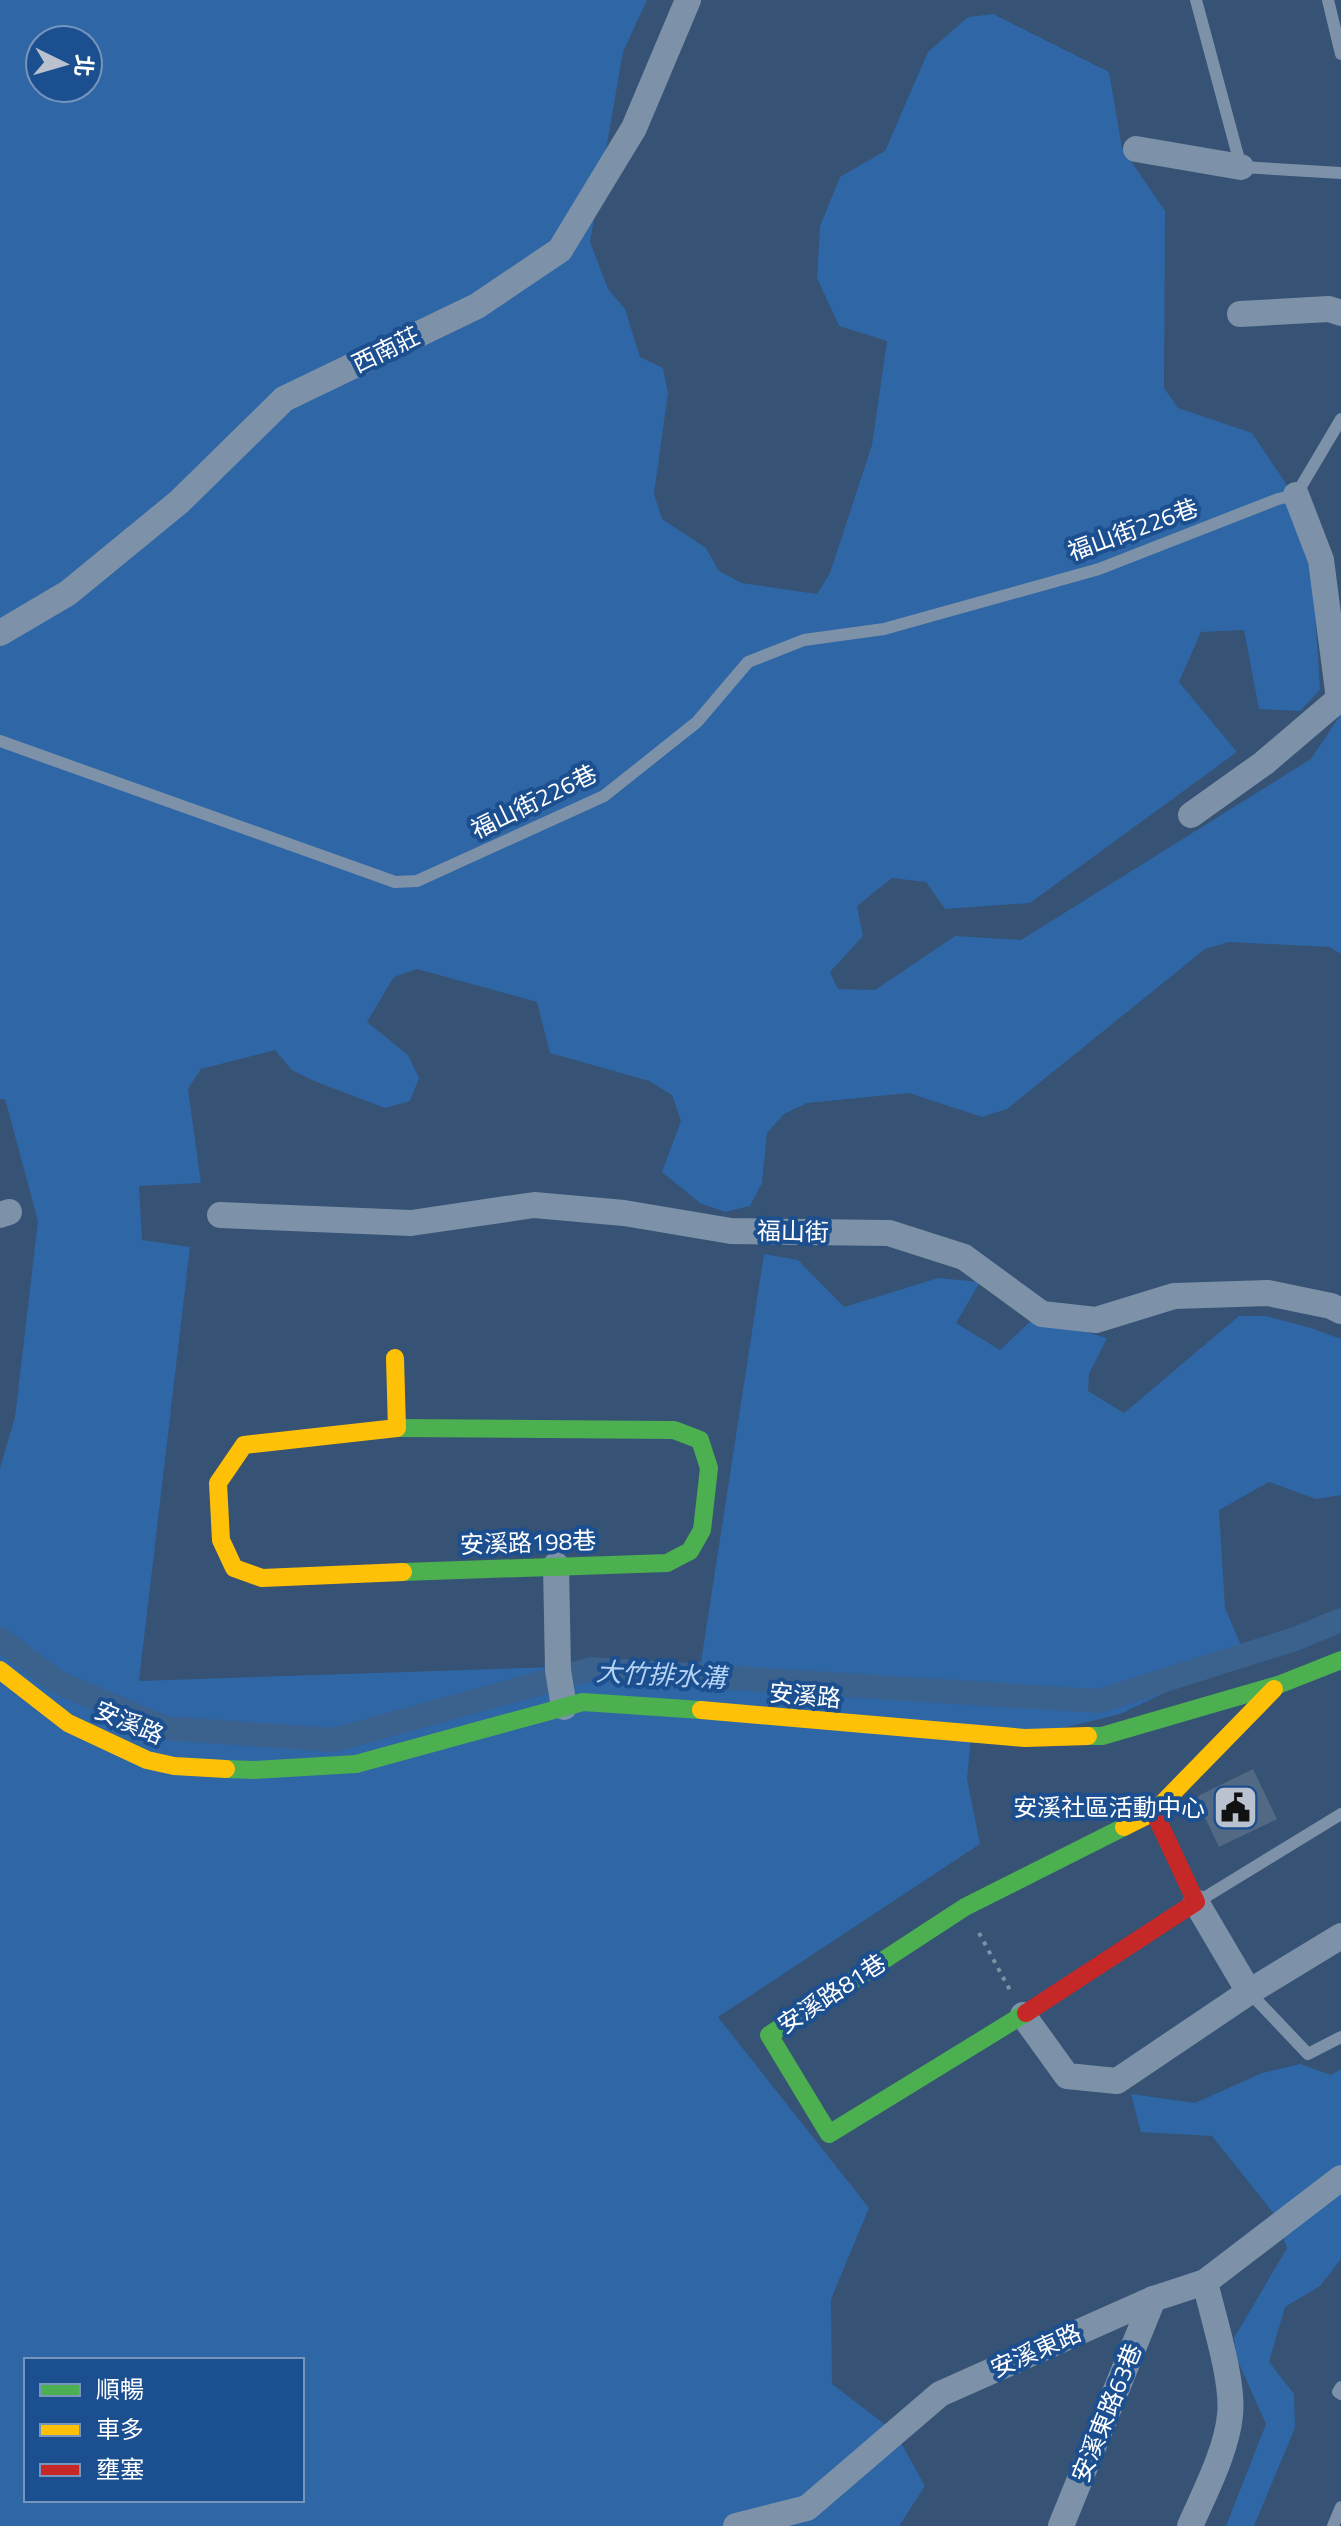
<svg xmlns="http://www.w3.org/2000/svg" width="1341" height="2526" font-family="'Titillium Web','Noto Sans TC',sans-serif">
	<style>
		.green { fill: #2f66a5; fill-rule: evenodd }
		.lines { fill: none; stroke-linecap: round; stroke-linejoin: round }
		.canal { stroke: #3b618d; stroke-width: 24 }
		.building { fill: #526984 }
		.path { stroke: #7d92a8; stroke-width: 4; stroke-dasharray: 4 6; stroke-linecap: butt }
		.lane { stroke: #7d92a8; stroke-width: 12 }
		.street { stroke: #7d92a8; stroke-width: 26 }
		.fast { stroke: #4caf50; stroke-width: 18 }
		.slow { stroke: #ffc107; stroke-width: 18 }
		.jam { stroke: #c62828; stroke-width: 18 }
		.labels { text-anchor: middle; stroke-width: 8; stroke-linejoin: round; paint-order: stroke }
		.street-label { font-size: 24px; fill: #fff; stroke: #1b4f8f }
		.poi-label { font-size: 24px; fill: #fff; stroke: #1b4f8f; text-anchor: end }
		.water-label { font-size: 26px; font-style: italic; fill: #b5d3f5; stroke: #1b4f8f }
	</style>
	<rect width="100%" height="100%" fill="#365274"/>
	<g class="green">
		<path d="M0,0H647L623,52L590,242L608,289L625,309L640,357L663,368L668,393L654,494L662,519L706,548L719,571L742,583L817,594L830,573L872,445L887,341L839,326L817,278L820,226L840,177L885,151L928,52L968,17L993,14L1109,72L1122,148L1165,211L1164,388L1178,408L1252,433L1295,497L1311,547L1320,690L1300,711L1259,709L1244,630L1201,632L1179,682L1237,752L1030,903L945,909L926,882L892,878L857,906L863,936L830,972L838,989L875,990L955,936L1021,940L1311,759L1341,714V954L1330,947L1229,942L1205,949L1007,1109L982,1117L909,1093L807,1103L784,1114L767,1133L762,1183L750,1206L725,1212L700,1203L662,1172L681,1121L672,1095L649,1081L550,1053L537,1002L417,969L394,977L367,1022L408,1055L419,1078L410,1101L385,1108L314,1081L292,1070L275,1050L201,1069L188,1089L201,1183L139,1186L142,1240L190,1247L139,1681L701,1662L764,1254L798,1260L844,1307L938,1278L980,1282L956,1323L1000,1350L1035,1317L1107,1338L1089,1374L1088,1391L1124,1413L1239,1316H1266L1311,1328L1341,1339V1495L1316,1499L1269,1482L1219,1510L1225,1608L1245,1655L1120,1714L1047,1732L971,1738L967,1779L980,1844L718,2017L869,2208L831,2299L832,2384L895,2432L925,2486L899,2526H0V1468L15,1417L38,1221L5,1099H0ZM40,40H88V88H40ZM26,2360H302V2500H26Z"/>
		<polygon points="1300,2064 1331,2075 1341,2069 1341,2259 1320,2286 1285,2307 1269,2362 1294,2394 1295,2428 1254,2526 1226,2526 1266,2424 1237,2359 1234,2338 1287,2248 1274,2214 1212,2136 1141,2132 1131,2094 1195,2103 1262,2073"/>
	</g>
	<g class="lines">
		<polyline class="canal" points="0,1639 57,1682 165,1728 334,1740 591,1669 1099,1701 1295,1639 1341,1620"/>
	</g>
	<polygon class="building" points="1253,1769 1277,1819 1219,1847 1196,1799 1200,1795"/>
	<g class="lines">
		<polyline class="path" points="979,1933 1011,1992"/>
		<g class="lane">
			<polyline points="1196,0 1241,167 1341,173"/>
			<polyline points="1328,0 1341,54"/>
			<polyline points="0,741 395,882 417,881 604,796 697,722 748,662 804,640 884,629 1099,569 1278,499 1296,495 1341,419"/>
			<polyline points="1199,1901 1341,1814"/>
			<polyline points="1249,1992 1308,2054 1341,2037"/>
			<polyline points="1341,2387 1338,2392 1341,2394"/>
			<polyline points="1333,2526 1341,2507"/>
		</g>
		<g class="street">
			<polyline points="1136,149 1241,167"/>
			<polyline points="1240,314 1329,309 1341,313"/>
			<polyline points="0,633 68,593 179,502 284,399 477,306 560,250 634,128 688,0"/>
			<polyline points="1191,815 1264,763 1339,699 1321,560 1296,495"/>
			<polyline points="0,1215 9,1212"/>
			<polyline points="220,1215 411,1223 534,1205 624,1213 731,1231 889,1233 964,1257 1042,1314 1096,1320 1174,1296 1268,1293 1331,1306 1341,1311"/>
			<polyline points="556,1565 558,1670 564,1707"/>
			<polyline points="1196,1902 1249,1992 1341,1936"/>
			<polyline points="1023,2015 1067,2076 1117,2081 1249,1992"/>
			<polyline points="736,2526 807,2508 940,2394 1153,2299 1205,2282 1341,2178"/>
			<polyline points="1061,2526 1153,2299"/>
			<path d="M1190,2526C1204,2494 1227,2450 1230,2415C1234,2381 1213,2317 1205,2282"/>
		</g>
		<g class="fast">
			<polyline points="397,1428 674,1430 700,1440 709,1468 702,1530 690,1551 667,1563 403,1572"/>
			<polyline points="1088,1736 1102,1736 1278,1685 1341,1660"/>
			<polyline points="226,1769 254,1770 356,1764 583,1702 701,1710"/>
			<polyline points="1026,2013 829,2134 769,2035 965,1907 1124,1827"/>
		</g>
		<g class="slow">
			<polyline points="395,1358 397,1428 244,1445 218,1483 221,1540 234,1568 262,1578 403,1572"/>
			<polyline points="0,1670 68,1723 147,1760 174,1766 226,1769"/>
			<polyline points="701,1710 1025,1738 1088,1736"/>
			<polyline points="1124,1827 1154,1812 1274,1689"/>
		</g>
		<polyline class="jam" points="1026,2013 1196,1902 1154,1812"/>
	</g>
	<defs>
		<symbol id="civic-square" viewBox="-11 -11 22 22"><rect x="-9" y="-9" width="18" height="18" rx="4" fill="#b9c2ce" stroke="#1b4f8f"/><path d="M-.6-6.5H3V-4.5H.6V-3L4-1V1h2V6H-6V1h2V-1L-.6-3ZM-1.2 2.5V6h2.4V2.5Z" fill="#111"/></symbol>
	</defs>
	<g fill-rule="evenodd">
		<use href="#civic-square" x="1210" y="1782" width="51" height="51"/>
	</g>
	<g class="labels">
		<g class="street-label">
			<text transform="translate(386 350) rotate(-26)" y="8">西南莊</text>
			<text transform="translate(1133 530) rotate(-20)" y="8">福山街226巷</text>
			<text transform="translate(534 802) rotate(-26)" y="8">福山街226巷</text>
			<text transform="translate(793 1232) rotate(1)" y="8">福山街</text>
			<text transform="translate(528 1543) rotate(-2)" y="8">安溪路198巷</text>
			<text transform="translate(805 1696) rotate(5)" y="8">安溪路</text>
			<text transform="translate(129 1723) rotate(23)" y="8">安溪路</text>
			<text transform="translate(832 1994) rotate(-33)" y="8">安溪路81巷</text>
			<text transform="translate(1036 2351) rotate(-24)" y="8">安溪東路</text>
			<text transform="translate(1107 2413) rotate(-68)" y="8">安溪東路63巷</text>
		</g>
		<g class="poi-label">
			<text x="1205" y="1816">安溪社區活動中心</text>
		</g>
		<g class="water-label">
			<text transform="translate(661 1675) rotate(3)" y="9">大竹排水溝</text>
		</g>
	</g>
	<rect x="24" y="2358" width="280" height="144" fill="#1b4f8f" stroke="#7695bc" stroke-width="2"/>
	<rect x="40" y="2384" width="40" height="12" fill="#4caf50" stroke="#7695bc" stroke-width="2"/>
	<text x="96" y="2398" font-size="24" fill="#ffffff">順暢</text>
	<rect x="40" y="2424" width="40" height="12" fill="#ffc107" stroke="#7695bc" stroke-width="2"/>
	<text x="96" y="2438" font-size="24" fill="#ffffff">車多</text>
	<rect x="40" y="2464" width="40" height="12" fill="#c62828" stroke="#7695bc" stroke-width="2"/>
	<text x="96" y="2478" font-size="24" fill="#ffffff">壅塞</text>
	<g transform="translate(64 64) rotate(95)"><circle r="38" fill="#1b4f8f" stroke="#7695bc" stroke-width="2"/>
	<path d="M0-6L14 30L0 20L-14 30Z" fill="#b9c2ce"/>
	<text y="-12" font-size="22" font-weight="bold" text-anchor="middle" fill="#ffffff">北</text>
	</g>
</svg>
